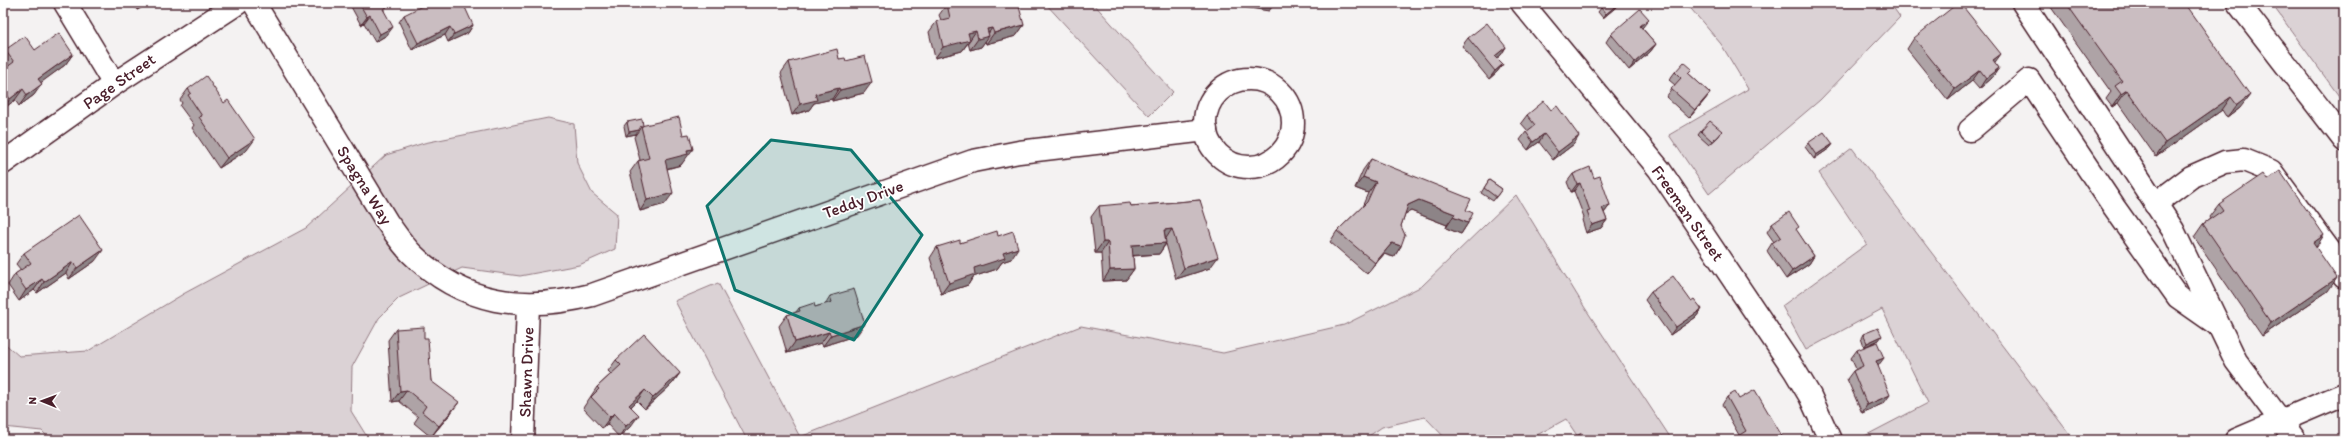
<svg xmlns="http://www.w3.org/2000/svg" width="2347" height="443" font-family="Itim,sans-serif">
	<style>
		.green { fill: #dbd2d5; stroke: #927880 }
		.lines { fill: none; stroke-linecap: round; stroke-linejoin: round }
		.minor-casing { stroke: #4a1f2b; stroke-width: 25 }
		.major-casing { stroke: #4a1f2b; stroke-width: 25 }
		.minor { stroke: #fff; stroke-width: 22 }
		.major { stroke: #fff; stroke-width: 22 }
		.wall { fill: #aea3a6; stroke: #4a1f2b }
		.shaded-wall { fill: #8d8487; stroke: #4a1f2b }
		.building { fill: #cabdc1; stroke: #4a1f2b }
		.marked { fill: #0f766e; fill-opacity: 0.2; stroke: #0f766e; stroke-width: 3; stroke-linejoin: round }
		.labels { text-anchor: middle; stroke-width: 3.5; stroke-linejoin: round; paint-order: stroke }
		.street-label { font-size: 17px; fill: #4a1f2b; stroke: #fff }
	</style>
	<rect width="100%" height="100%" fill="#f4f2f2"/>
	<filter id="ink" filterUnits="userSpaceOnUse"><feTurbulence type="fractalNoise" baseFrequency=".025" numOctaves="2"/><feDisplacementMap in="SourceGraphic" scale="8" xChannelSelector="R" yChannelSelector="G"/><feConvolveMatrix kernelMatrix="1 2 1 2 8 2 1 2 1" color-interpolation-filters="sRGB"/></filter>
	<g filter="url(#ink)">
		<g class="green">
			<polygon points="1045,3 1093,3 1173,92 1149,116"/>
			<polygon points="1686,3 1890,3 1900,17 1820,100 1709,194 1669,135 1748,89 1721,44"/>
			<polygon points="2271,3 2344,3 2344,103"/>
			<polygon points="548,118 574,124 577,163 592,193 617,214 615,249 579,265 520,276 462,268 399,298 379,318 352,367 351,411 369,440 51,440 42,431 3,427 3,342 19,356 88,351 185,293 306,228 386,155 424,143"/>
			<polygon points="1852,148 2074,440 1857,440 1928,403 1882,309 1806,350 1782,306 1867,244 1819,173"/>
			<polygon points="1516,195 1585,308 1672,440 1580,440 1566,419 1528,440 1447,440 1425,417 1382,427 1363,440 747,440 675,301 718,283 800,437 1081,326 1223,353 1344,325 1422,286"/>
		</g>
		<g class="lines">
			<defs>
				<g id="minor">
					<polyline points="65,3 114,84"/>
					<path d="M254,3L387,222C395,233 402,244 411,253C463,305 524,312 592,295L973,161L1019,152L1206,130"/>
					<polyline points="1522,3 1659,169 1795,371 1810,396 1830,440"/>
					<polyline points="2023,3 2173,230 2236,361 2295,440"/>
					<polyline points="2238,3 2344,140"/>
					<circle cx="1249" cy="123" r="44"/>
					<polyline points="1970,130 2029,80 2114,207 2178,297 2218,325"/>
					<polyline points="2155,204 2191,177 2225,162 2244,160 2271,171 2330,251 2344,277"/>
					<polyline points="523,440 528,305"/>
					<polyline points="2236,440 2344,394"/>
				</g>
				<polyline id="major" points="3,163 114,84 238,3"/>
			</defs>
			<use href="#minor" class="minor-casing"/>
			<use href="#major" class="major-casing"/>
			<use href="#minor" class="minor"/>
			<use href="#major" class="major"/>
		</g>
		<g class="wall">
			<polygon points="133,3 150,3 137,10"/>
			<polygon points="349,3 385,3 384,10 387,35 375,42 364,23 361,25"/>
			<polygon points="1596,3 1618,3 1618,4 1615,8 1603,18 1598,12 1601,8"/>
			<polygon points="2048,3 2185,3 2240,108 2227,118 2222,110 2156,157 2118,103 2112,107 2106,99 2111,92"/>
			<polygon points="947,4 1024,25 1016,36 986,44 985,41 981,47 970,50 968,43 962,51 935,58 929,32 937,21 941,20 939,15"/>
			<polygon points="404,15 473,25 468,33 448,42 445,35 412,50 399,22"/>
			<polygon points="1643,27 1642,28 1656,44 1650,52 1629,70 1606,42 1611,34"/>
			<polygon points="1468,38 1506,47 1501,55 1497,58 1503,64 1497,72 1489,79 1462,46"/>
			<polygon points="1914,38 1995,63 1999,68 1991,79 1979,89 1972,81 1948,100 1907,49"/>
			<polygon points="5,50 35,50 73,54 65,65 41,82 34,95 19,106 15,100 3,109 3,54"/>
			<polygon points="839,59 846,61 864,93 832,101 832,99 814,103 809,110 792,115 781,73 789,62"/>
			<polygon points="1675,72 1689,74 1710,93 1704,101 1689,118 1666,97 1675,85 1669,80"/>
			<polygon points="188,89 247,150 219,168 192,128 194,125 180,106 182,103 180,100"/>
			<polygon points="1527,115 1574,144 1553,160 1539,142 1528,150 1520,140 1526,132 1528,131 1521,123"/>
			<polygon points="627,122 643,126 685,160 684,160 681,165 667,169 665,204 640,211 630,172 638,161 640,160 634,137 636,134 626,136 624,126"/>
			<polygon points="1701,131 1719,136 1709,145 1698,135"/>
			<polygon points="1808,143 1833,144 1830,148 1814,159 1805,147"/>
			<polygon points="1371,159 1466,210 1468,223 1461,234 1446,228 1447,225 1411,211 1405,214 1401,226 1401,246 1394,257 1384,254 1367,274 1330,242 1337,231 1362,207 1368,193 1355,188 1363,170"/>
			<polygon points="1573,174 1610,205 1604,213 1607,220 1601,228 1586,233 1582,220 1584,217 1574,191 1571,192 1567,182"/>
			<polygon points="1489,180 1502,189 1493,201 1481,193"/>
			<polygon points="1200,200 1210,268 1176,279 1166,244 1159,254 1133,256 1134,269 1126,280 1103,281 1101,253 1095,253 1091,217 1099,206 1131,206"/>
			<polygon points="2219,204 2316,247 2328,291 2262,336 2194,237 2203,224 2210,219 2209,217"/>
			<polygon points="1772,224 1797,231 1814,256 1809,264 1786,279 1767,251 1772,243 1774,242 1767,232"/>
			<polygon points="998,236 1011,259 1002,262 997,269 973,277 968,285 941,294 930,258 937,247"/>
			<polygon points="24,253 95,261 69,279 66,273 37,293 34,290 19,301 8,285 15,274 21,270 16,264"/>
			<polygon points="1651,292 1691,301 1702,309 1696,317 1670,335 1645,300"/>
			<polygon points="830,296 857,335 823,346 821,343 787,353 779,326 787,315 796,312 799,308 815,307 825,304"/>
			<polygon points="396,329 424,338 431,381 451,413 431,437 414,423 418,417 399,401 392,402 388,340"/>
			<polygon points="1863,334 1879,340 1864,347 1861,338"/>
			<polygon points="1857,350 1878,366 1884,403 1862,413 1847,379 1853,371 1856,369 1851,358"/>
			<polygon points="616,360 680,373 672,384 645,409 637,401 631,407 631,426 619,437 607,424 602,428 583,408 597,387 611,374 608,371"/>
			<polygon points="1727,397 1739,399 1782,436 1779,440 1735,440 1739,435 1722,405"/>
		</g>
		<g class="shaded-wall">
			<polygon points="142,3 150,3 137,10"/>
			<polygon points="1238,3 1275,3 1269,11 1236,6"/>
			<polygon points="1618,4 1615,8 1603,18 1606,14"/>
			<polygon points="370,15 364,23 361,25 367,17"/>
			<polygon points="1649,19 1643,27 1635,34 1640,26"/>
			<polygon points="473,25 468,33 448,42 454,34"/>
			<polygon points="1024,25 1016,36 986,44 994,33"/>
			<polygon points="393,27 387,35 375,42 380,34"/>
			<polygon points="450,27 445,35 412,50 418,43"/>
			<polygon points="992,28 986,37 989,36 981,47 970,50 978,39 987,29"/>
			<polygon points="976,31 962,51 935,58 943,47 968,33"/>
			<polygon points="1656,44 1650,52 1629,70 1635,62"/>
			<polygon points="1506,47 1501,55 1490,64 1495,56"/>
			<polygon points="73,54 65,65 31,90 38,79"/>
			<polygon points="2001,54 1993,65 1993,60"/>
			<polygon points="1503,64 1497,72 1489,79 1495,71"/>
			<polygon points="1999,68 1991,79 1979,89 1986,78"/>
			<polygon points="1980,70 1972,81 1948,100 1955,89"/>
			<polygon points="872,82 864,93 832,101 840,90"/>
			<polygon points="42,84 34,95 19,106 27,95"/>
			<polygon points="839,88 832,99 814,103 809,110 792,115 800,104 815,94"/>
			<polygon points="23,89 15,100 3,109 10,99"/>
			<polygon points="2127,90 2118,103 2112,107 2121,94"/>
			<polygon points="1710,93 1704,101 1689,118 1695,110"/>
			<polygon points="2250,95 2240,108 2227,118 2237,105"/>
			<polygon points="2231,97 2222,110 2156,157 2165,143"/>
			<polygon points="639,130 636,134 626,136 629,132"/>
			<polygon points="1722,131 1719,136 1709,145 1712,141"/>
			<polygon points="1544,134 1539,142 1528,150 1533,142"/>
			<polygon points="1579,136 1574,144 1553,160 1558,152"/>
			<polygon points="255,139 247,150 219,168 227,158"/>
			<polygon points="1833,144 1830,148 1814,159 1816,155"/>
			<polygon points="693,149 681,165 657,171 665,160 687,150"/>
			<polygon points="1363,177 1376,182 1368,193 1355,188"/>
			<polygon points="1580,183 1574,191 1571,192 1577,184"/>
			<polygon points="673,193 665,204 640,211 647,200"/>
			<polygon points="1419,200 1455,214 1447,225 1411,211 1400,216 1408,205"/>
			<polygon points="1610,205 1604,213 1602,208"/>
			<polygon points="1453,217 1468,223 1461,234 1446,228"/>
			<polygon points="1607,220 1601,228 1586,233 1592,225"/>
			<polygon points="1172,229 1165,240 1164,230"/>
			<polygon points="2324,235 2315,249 2313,243"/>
			<polygon points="1103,242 1108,242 1101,253 1095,253"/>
			<polygon points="1166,243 1159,254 1125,256 1132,245"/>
			<polygon points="1392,243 1401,246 1394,257 1384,254 1367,274 1375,263"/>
			<polygon points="1018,248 1011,259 1002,262 997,269 973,277 968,285 941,294 949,283 974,268 1003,253"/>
			<polygon points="103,250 95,261 69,279 77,268"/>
			<polygon points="1814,256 1809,264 1786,279 1792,271"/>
			<polygon points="1218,257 1210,268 1176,279 1184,268"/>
			<polygon points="73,262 66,273 37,293 44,282"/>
			<polygon points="1134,269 1126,280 1103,281 1110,270"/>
			<polygon points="2337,278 2328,291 2262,336 2271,323"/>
			<polygon points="42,279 34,290 19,301 26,290"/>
			<polygon points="1702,309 1696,317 1670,335 1676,327"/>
			<polygon points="865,324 857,335 823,346 831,335"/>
			<polygon points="829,332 821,343 787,353 795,342"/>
			<polygon points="1882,336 1879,340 1864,347 1867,343"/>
			<polygon points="1884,358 1878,366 1876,361"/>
			<polygon points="680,373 672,384 645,409 653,398"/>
			<polygon points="407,390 399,401 392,402 400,391"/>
			<polygon points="645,390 637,401 621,416 629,405"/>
			<polygon points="1890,395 1884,403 1862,413 1867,405"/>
			<polygon points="459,402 451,413 431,437 439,426"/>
			<polygon points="614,413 607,424 602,428 610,417"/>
			<polygon points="639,415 631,426 619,437 626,426"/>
			<polygon points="1782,436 1779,440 1775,440"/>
		</g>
		<g class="building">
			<polygon points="359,3 385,3 387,7 383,9 393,27 380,34 370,15 367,17"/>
			<polygon points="428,3 463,3 473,25 454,34 450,27 418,43 404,15"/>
			<polygon points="949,3 1018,3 1024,25 994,33 992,28 987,29 989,36 978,39 976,31 968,33 970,40 943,47 937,21 950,18 947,4"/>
			<polygon points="1603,3 1618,3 1618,4 1606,14 1601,8 1605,5"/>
			<polygon points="1958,3 1960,3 2001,54 1993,60 1999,68 1986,78 1980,70 1955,89 1914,38"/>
			<polygon points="2066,3 2185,3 2250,95 2237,105 2231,97 2165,143 2127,90 2121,94 2115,86 2122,81"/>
			<polygon points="1640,9 1649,19 1640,26 1656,44 1635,62 1611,34"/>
			<polygon points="1487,23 1506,47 1495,56 1503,64 1495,71 1468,38"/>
			<polygon points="59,33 73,54 38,79 42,84 27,95 23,89 10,99 3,89 3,70 14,62 5,50 25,36 35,50"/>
			<polygon points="837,49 839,59 845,58 846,61 865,56 872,82 840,90 839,88 815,94 817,100 800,104 789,62"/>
			<polygon points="1684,62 1692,69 1688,73 1710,93 1695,110 1671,89 1681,78 1675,72"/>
			<polygon points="206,76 224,103 228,100 255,139 227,158 199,117 202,116 188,95 191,93 188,89"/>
			<polygon points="1544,101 1551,110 1557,106 1579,136 1558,152 1544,134 1533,142 1526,132 1535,125 1527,115"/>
			<polygon points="679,117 683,135 689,134 693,149 687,150 688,154 665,160 673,193 647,200 638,161 649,158 641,126"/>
			<polygon points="642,119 643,126 641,126 639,130 629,132 627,122"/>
			<polygon points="1710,121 1722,131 1712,141 1701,131"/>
			<polygon points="1824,132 1833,144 1816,155 1808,143"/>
			<polygon points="1371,159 1471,199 1466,210 1473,213 1468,223 1453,217 1455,214 1419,200 1408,205 1401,226 1405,235 1401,246 1392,243 1375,263 1337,231 1367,202 1376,182 1363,177"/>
			<polygon points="1590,167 1594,178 1600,176 1610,205 1602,208 1607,220 1592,225 1587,212 1590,211 1580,183 1577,184 1573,174"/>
			<polygon points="2280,171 2324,235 2313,243 2337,278 2271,323 2203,224 2223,210 2219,204 2263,174 2267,180"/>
			<polygon points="1489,180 1502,189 1496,197 1484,188"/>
			<polygon points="1200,200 1218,257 1184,268 1172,229 1164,230 1166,243 1132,245 1134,269 1110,270 1108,242 1103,242 1099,206 1130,203 1131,206"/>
			<polygon points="1789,212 1799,227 1796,229 1814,256 1792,271 1772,243 1781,237 1772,224"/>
			<polygon points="79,215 103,250 77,268 73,262 44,282 42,279 26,290 15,274 31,263 24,253"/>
			<polygon points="997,231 998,236 1013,231 1018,248 1003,253 1005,258 974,268 975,274 949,283 937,247 960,240 960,243"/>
			<polygon points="1673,276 1691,301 1694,299 1702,309 1676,327 1651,292"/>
			<polygon points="854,289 865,324 831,335 829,332 795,342 787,315 800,311 799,308 814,303 815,307 832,302 830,296"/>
			<polygon points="424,327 424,338 428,338 431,381 459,402 439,426 422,412 426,406 407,390 400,391 396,329"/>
			<polygon points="1878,328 1882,336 1867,343 1863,334"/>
			<polygon points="644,334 680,373 653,398 645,390 629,405 639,415 626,426 614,413 610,417 591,397 599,389 597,387 621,365 616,360"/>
			<polygon points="1877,342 1884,358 1876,361 1890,395 1867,405 1853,371 1863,366 1857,350"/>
			<polygon points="1755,390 1782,436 1775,440 1741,440 1738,436 1746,431 1727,397 1735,392 1739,399"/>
			<polygon points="1582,433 1586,440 1569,440"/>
		</g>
	</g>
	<path class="marked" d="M771,140L851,150L922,235L854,340L735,290L707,206Z"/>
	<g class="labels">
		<g class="street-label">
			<text transform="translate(119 81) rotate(-35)" y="6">Page Street</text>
			<text transform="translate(365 185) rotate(58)" y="6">Spagna Way</text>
			<text transform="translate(863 199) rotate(-20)" y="6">Teddy Drive</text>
			<text transform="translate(1688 213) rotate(55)" y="6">Freeman Street</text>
			<text transform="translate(526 372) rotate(-88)" y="6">Shawn Drive</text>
		</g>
	</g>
	<rect width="2347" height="443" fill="none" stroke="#fff" stroke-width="16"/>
	<rect x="8" y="8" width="2331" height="427" fill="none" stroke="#4a1f2b" stroke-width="1.5" filter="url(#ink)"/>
	<g transform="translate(42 401) rotate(271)" stroke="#ffffff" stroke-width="3" paint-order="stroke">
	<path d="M0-3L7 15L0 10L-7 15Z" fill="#4a1f2b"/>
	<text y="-6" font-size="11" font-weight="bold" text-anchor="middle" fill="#4a1f2b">N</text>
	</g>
</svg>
